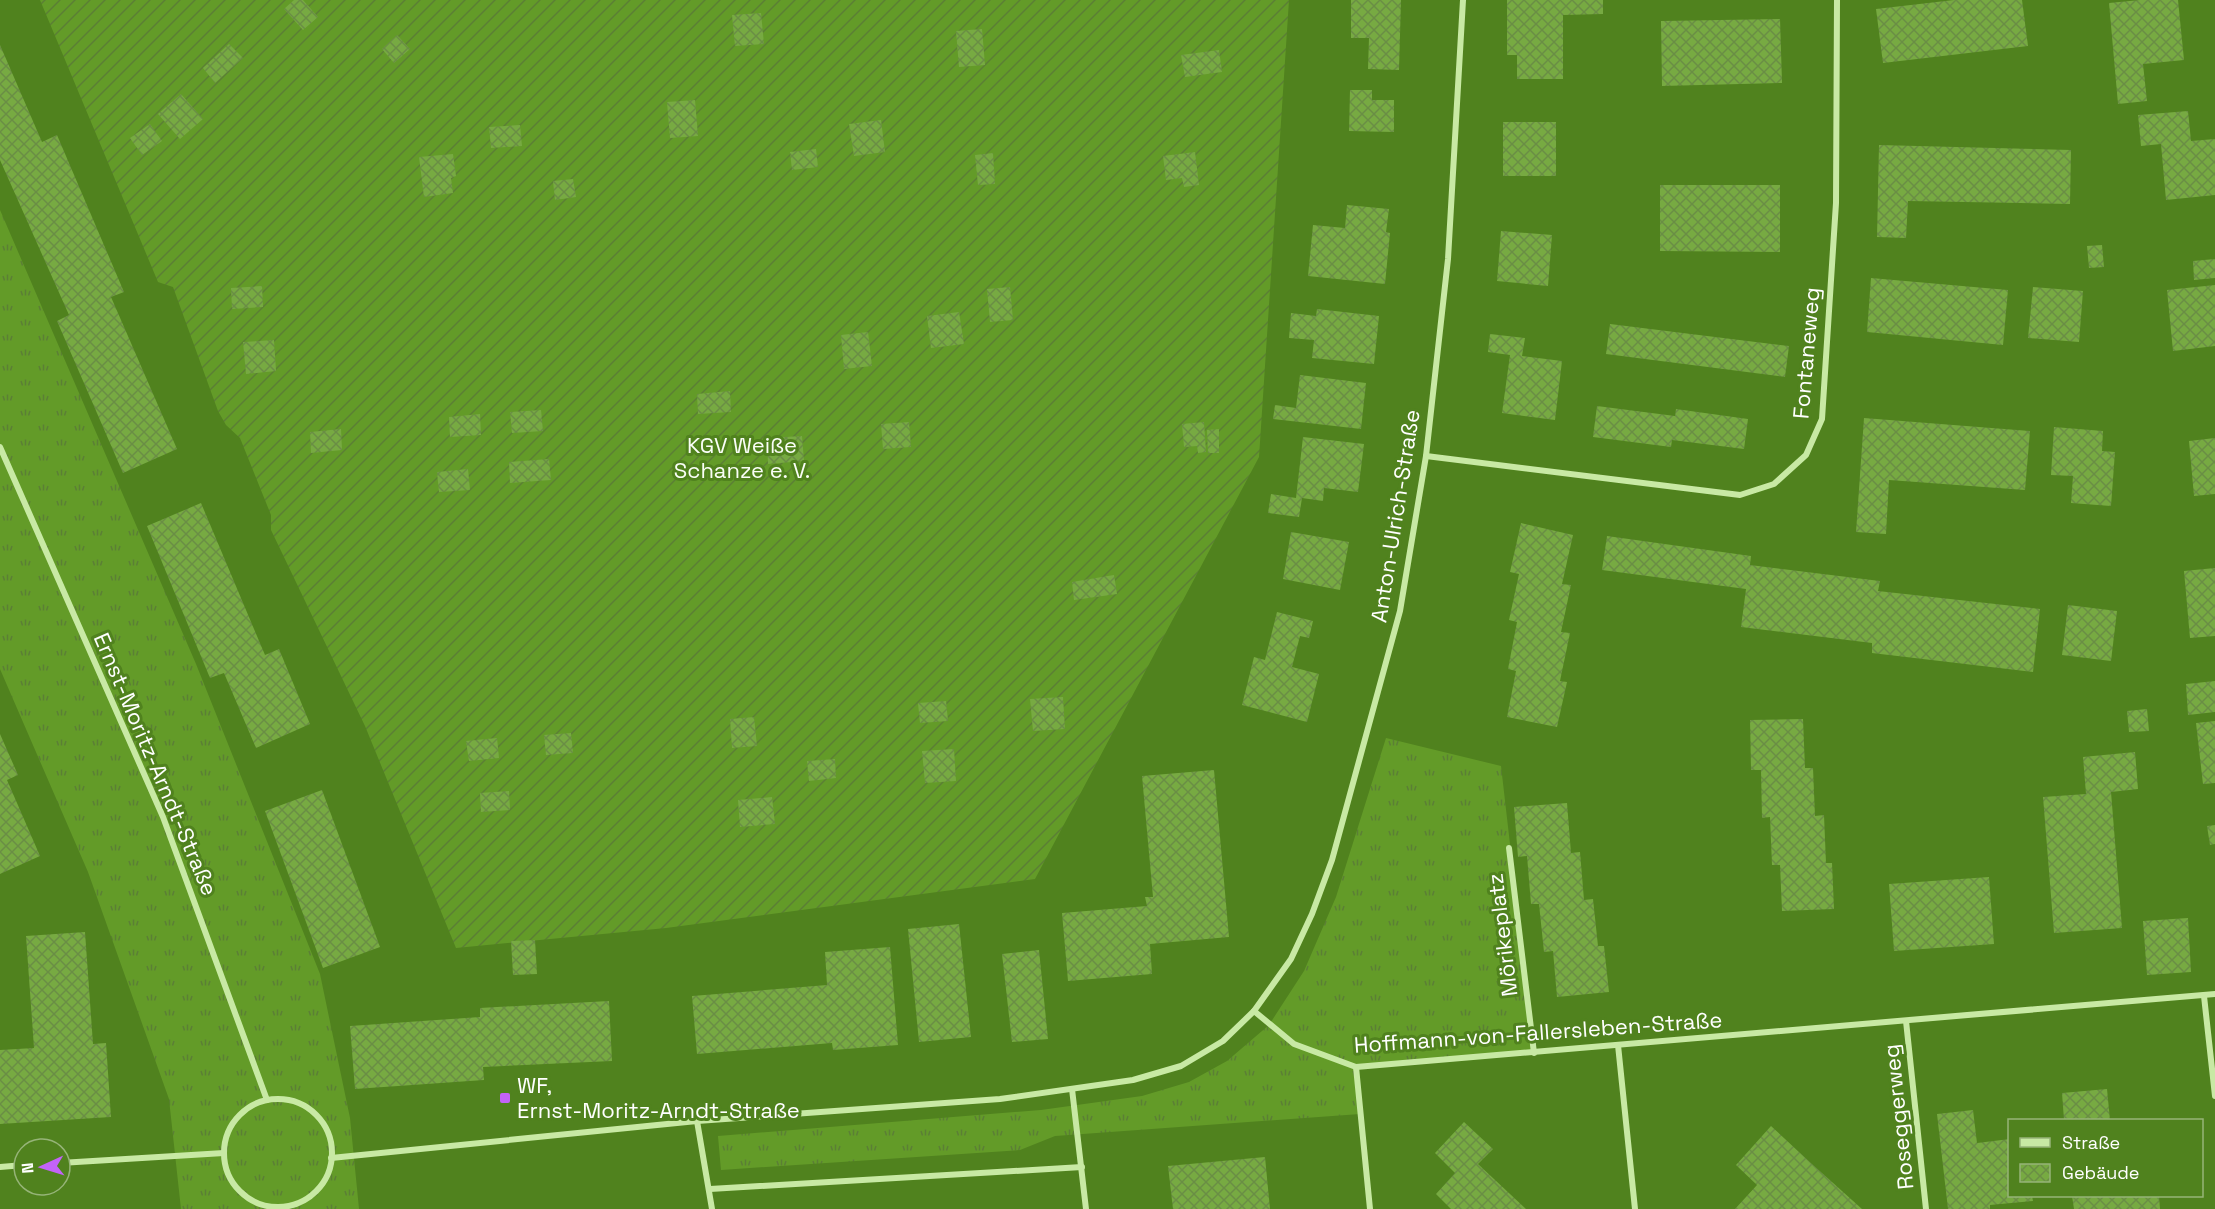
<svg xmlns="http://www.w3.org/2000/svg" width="2215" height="1209" font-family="'Space Grotesk',sans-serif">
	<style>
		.grass { fill: url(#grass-tufts) }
		.garden { fill: url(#garden-furrows) }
		.building { fill: url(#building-cross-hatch) }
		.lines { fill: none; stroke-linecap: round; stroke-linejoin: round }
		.street { stroke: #c8e9a4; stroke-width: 6 }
		.poi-dot { fill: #c363f8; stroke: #50821e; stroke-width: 2 }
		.labels { text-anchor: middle; stroke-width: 6; stroke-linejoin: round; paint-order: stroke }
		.street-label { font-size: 22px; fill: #fff; stroke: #50821e }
		.park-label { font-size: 22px; fill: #fafef7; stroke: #50821e }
		.poi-label { font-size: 22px; fill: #fff; stroke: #50821e; text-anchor: start }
	</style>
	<defs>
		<pattern id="grass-tufts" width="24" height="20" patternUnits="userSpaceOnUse" patternTransform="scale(1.5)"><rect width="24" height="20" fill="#639b28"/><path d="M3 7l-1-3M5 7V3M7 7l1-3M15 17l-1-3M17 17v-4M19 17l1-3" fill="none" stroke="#5b7f35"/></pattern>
		<pattern id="garden-furrows" width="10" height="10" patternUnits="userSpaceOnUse" patternTransform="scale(1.5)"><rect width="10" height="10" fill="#639b28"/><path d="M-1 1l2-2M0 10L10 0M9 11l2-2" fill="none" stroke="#5b7f35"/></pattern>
		<pattern id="building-cross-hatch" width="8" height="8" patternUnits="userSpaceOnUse" patternTransform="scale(1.5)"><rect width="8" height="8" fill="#77aa42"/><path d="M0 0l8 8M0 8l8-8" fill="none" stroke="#6a8e45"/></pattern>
	</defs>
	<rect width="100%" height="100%" fill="#50821e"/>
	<g class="grass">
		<polygon points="0,210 196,664 320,974 350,1118 359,1209 181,1209 169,1099 88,872 0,669"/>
		<polygon points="1386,738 1501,766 1534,1053 1356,1067 1360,1114 1055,1136 1020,1150 721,1170 718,1136 1041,1110 1142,1096 1189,1082 1227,1061 1269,1025 1304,971 1336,897"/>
	</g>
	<polygon class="garden" points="40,0 1289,0 1259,457 1035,879 666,928 456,948 365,726 271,530 271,515 240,438 226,425 218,411 173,287 158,282"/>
	<g class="building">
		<polygon points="294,0 303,0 318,17 303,30 284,9"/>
		<polygon points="1351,0 1401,0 1399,70 1368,69 1369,38 1351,38"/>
		<polygon points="1507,0 1603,0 1603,14 1563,15 1563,79 1517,79 1517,55 1507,55"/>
		<polygon points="1954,0 2022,0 2028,46 1883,63 1876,9"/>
		<polygon points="2140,0 2178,0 2184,60 2143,64 2147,101 2118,104 2109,3"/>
		<polygon points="761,13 764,44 735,46 732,15"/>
		<polygon points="1780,19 1782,83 1662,86 1661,21"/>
		<polygon points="982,29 985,65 959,67 956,31"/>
		<polygon points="397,35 410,49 394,63 382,49"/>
		<polygon points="229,44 243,58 215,83 203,68"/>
		<polygon points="0,45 42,142 57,135 124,292 111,297 177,449 123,473 57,321 69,315 0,160"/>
		<polygon points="1219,50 1222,72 1185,77 1181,55"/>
		<polygon points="1350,90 1372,90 1372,100 1394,100 1394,132 1349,131"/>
		<polygon points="181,94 203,119 180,139 158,114"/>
		<polygon points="695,100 698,136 670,138 667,102"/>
		<polygon points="2188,111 2191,141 2215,139 2215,195 2166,200 2161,144 2141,146 2138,115"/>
		<polygon points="881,120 885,152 854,156 849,124"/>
		<rect x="1503" y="122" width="53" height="54"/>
		<polygon points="150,124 162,141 142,155 130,138"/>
		<polygon points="520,125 522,146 491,148 489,127"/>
		<polygon points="1879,145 2071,150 2070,204 1908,201 1906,238 1877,237"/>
		<polygon points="816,149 818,167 792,170 790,152"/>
		<polygon points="1195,152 1199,185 1184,187 1182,178 1166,180 1163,156"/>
		<polygon points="993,153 995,184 978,185 975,155"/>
		<polygon points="453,154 456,176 451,178 453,193 424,197 419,157"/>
		<polygon points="573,179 576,197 555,200 553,181"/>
		<polygon points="1660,185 1780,185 1780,252 1660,251"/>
		<polygon points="1347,205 1389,209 1386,232 1390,233 1385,284 1308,276 1313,225 1345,228"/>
		<polygon points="1501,231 1552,235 1548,286 1497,281"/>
		<polygon points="2102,245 2104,267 2089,268 2087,246"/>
		<polygon points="2215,259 2215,278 2194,280 2193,261"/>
		<polygon points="1871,278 2008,290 2003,345 1867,332"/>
		<polygon points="2215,285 2215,346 2173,351 2167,290"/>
		<polygon points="262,286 263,307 232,309 231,288"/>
		<polygon points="1010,287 1013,320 990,322 987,289"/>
		<polygon points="2033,287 2083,291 2079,342 2028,338"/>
		<polygon points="1317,309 1379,316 1374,364 1312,358 1314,340 1289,338 1291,313 1316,316"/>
		<polygon points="959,312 964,344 931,348 927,316"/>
		<polygon points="1610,324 1789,346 1785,377 1606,354"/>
		<polygon points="868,332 872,366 844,369 841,335"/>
		<polygon points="1490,334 1525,338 1522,356 1562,361 1555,420 1502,413 1510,355 1488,352"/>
		<polygon points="274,340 276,371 246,374 243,342"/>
		<polygon points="1300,375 1366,383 1361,429 1273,419 1275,405 1296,408"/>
		<polygon points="730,391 731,412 698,414 697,394"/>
		<polygon points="1597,406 1675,416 1676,409 1748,419 1744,449 1672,440 1671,447 1593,437"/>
		<polygon points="541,410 543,431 512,433 510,412"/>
		<polygon points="480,414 481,435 450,437 449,417"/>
		<polygon points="1864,418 2030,431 2025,490 1889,480 1886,534 1856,532"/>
		<polygon points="909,422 911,447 883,449 881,424"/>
		<polygon points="1204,422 1206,452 1198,453 1197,446 1184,447 1182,424"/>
		<polygon points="2054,427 2103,431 2102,451 2115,452 2111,506 2071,503 2073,476 2051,475"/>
		<polygon points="341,429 342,450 311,453 310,432"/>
		<polygon points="1219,429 1219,453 1208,453 1207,430"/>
		<polygon points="802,436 804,461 768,464 767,438"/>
		<polygon points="1303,437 1364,444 1358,492 1324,488 1323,501 1302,498 1299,517 1268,513 1271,494 1296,498"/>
		<polygon points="2215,438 2215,494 2194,496 2189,441"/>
		<polygon points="549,459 551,480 510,483 509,462"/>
		<polygon points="468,469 470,490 439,492 437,472"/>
		<polygon points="201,503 265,655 279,649 310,724 256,748 224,673 210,678 147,526"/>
		<polygon points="1521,523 1573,535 1562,584 1571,585 1561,632 1570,633 1560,681 1567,682 1557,727 1507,717 1516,671 1508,669 1517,622 1509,620 1519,574 1510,572"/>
		<polygon points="1291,532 1349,542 1340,590 1283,579"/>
		<polygon points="1607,536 1751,556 1750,565 1880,581 1878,591 2040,609 2033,672 1872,653 1872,643 1741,627 1746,589 1602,570"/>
		<polygon points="2215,568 2215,636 2190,638 2184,571"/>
		<polygon points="1114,575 1117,594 1074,600 1072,582"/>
		<polygon points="2068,605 2117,611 2111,661 2062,655"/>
		<polygon points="1277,612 1313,621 1309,638 1300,636 1292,667 1319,674 1307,722 1242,705 1254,657 1265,660"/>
		<polygon points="2215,681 2215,712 2188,715 2186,684"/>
		<polygon points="1063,697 1065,729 1033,731 1030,699"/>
		<polygon points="946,701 948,721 920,723 918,703"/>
		<polygon points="2147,709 2149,731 2129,732 2127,711"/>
		<polygon points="754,717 757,746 732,748 730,719"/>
		<polygon points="1803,719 1805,768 1813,768 1815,816 1824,815 1826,863 1832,863 1834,909 1782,911 1780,865 1772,865 1770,817 1762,818 1761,770 1751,770 1750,720"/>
		<polygon points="2215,721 2215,783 2203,784 2196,723"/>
		<polygon points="571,733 573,753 546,755 544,735"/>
		<polygon points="0,734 18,775 7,780 40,856 0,874"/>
		<polygon points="497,738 499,758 469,761 466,741"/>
		<polygon points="954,749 956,781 925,783 922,751"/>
		<polygon points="2135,752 2138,789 2111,792 2122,928 2054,933 2043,797 2086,794 2083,757"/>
		<polygon points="835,759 836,778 809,781 807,761"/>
		<polygon points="1214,770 1229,937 1150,944 1152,974 1068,981 1062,913 1147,906 1145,897 1153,897 1142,776"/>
		<polygon points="322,790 380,947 323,968 265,811"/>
		<polygon points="509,791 510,810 481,812 480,793"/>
		<polygon points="772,797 775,824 740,827 738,800"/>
		<polygon points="1567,803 1571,853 1580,852 1584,900 1593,899 1598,946 1604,946 1609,992 1557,997 1553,951 1544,952 1539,904 1531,904 1527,856 1518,857 1514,807"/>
		<polygon points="2215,825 2215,844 2210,845 2207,826"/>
		<polygon points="1989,877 1994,944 1894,951 1889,884"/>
		<polygon points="2188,918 2191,972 2147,975 2143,921"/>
		<polygon points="959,924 971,1037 919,1042 908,929"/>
		<polygon points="85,932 93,1044 106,1043 111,1117 0,1124 0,1050 34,1048 26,936"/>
		<polygon points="535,940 537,974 513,975 511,941"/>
		<polygon points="890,947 898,1045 833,1050 832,1043 697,1054 692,996 827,985 825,952"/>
		<polygon points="1039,950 1048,1039 1012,1042 1002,954"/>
		<polygon points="609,1001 612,1061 483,1067 484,1080 355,1089 350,1026 480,1017 480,1008"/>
		<polygon points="2107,1089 2110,1120 2064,1120 2062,1093"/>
		<polygon points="1973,1110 1977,1143 2010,1139 2010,1196 2032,1196 2033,1201 1990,1205 1990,1209 1948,1209 1937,1114"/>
		<polygon points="1464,1122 1493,1149 1478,1164 1526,1209 1451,1209 1436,1194 1455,1173 1435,1153"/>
		<polygon points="1771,1126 1812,1164 1862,1209 1735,1209 1757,1185 1736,1165"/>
		<polygon points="1265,1157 1270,1209 1173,1209 1168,1166"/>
		<polygon points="2072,1196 2159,1196 2160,1209 2074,1209"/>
	</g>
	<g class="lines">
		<g class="street">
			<polyline points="0,447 163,817 267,1100"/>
			<polyline points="1426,456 1740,495 1774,484 1806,455 1822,419 1836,203 1837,0"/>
			<polyline points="1509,848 1534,1053"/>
			<polyline points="2204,996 2215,1096"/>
			<polyline points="1254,1011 1294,1044 1356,1067 2215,994"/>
			<polyline points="1906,1021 1926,1209"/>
			<polyline points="1618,1045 1635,1209"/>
			<polyline points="1356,1067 1370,1209"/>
			<polyline points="1072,1089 1086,1209"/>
			<circle cx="278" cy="1153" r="54"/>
			<polyline points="697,1121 712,1209"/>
			<polyline points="331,1158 697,1121 1000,1099 1133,1080 1181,1066 1223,1041 1254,1011 1291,959 1312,914 1332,860 1400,611 1426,456 1448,259 1463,0"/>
			<polyline points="60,1163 224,1153"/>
			<polyline points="0,1167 24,1165"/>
			<polyline points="710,1189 1082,1167"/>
		</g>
	</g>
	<rect class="poi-dot" x="499" y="1092" width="12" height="12" rx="3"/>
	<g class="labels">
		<g class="street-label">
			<text transform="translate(1806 353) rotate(-85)" y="8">Fontaneweg</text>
			<text transform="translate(1395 516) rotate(-81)" y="8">Anton-Ulrich-Straße</text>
			<text transform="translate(156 764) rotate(67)" y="8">Ernst-Moritz-Arndt-Straße</text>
			<text transform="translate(1502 935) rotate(-97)" y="8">Mörikeplatz</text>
			<text transform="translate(1538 1032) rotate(-4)" y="8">Hoffmann-von-Fallersleben-Straße</text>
			<text transform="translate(1898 1117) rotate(-96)" y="8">Roseggerweg</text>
		</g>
		<g class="park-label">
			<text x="742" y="453">KGV Weiße<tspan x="742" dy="25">Schanze e. V.</tspan></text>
		</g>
		<g class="poi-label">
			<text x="517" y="1093">WF,<tspan x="517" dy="25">Ernst-Moritz-Arndt-Straße</tspan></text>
		</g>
	</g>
	<rect x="2008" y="1119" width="195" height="78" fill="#50821e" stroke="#96b478" stroke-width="1.5"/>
	<rect x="2020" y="1138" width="30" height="9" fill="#c8e9a4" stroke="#96b478" stroke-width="1.5"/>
	<text x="2062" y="1149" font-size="18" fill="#ffffff">Straße</text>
	<rect x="2020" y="1164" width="30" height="18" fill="url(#building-cross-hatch)" stroke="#96b478" stroke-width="1.5"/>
	<text x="2062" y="1179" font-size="18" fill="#ffffff">Gebäude</text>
	<g transform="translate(42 1167) rotate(266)"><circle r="28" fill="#50821e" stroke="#96b478" stroke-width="1.5"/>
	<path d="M0-4.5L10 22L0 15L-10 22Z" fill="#c363f8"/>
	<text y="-9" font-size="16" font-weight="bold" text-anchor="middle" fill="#ffffff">N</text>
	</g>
</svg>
